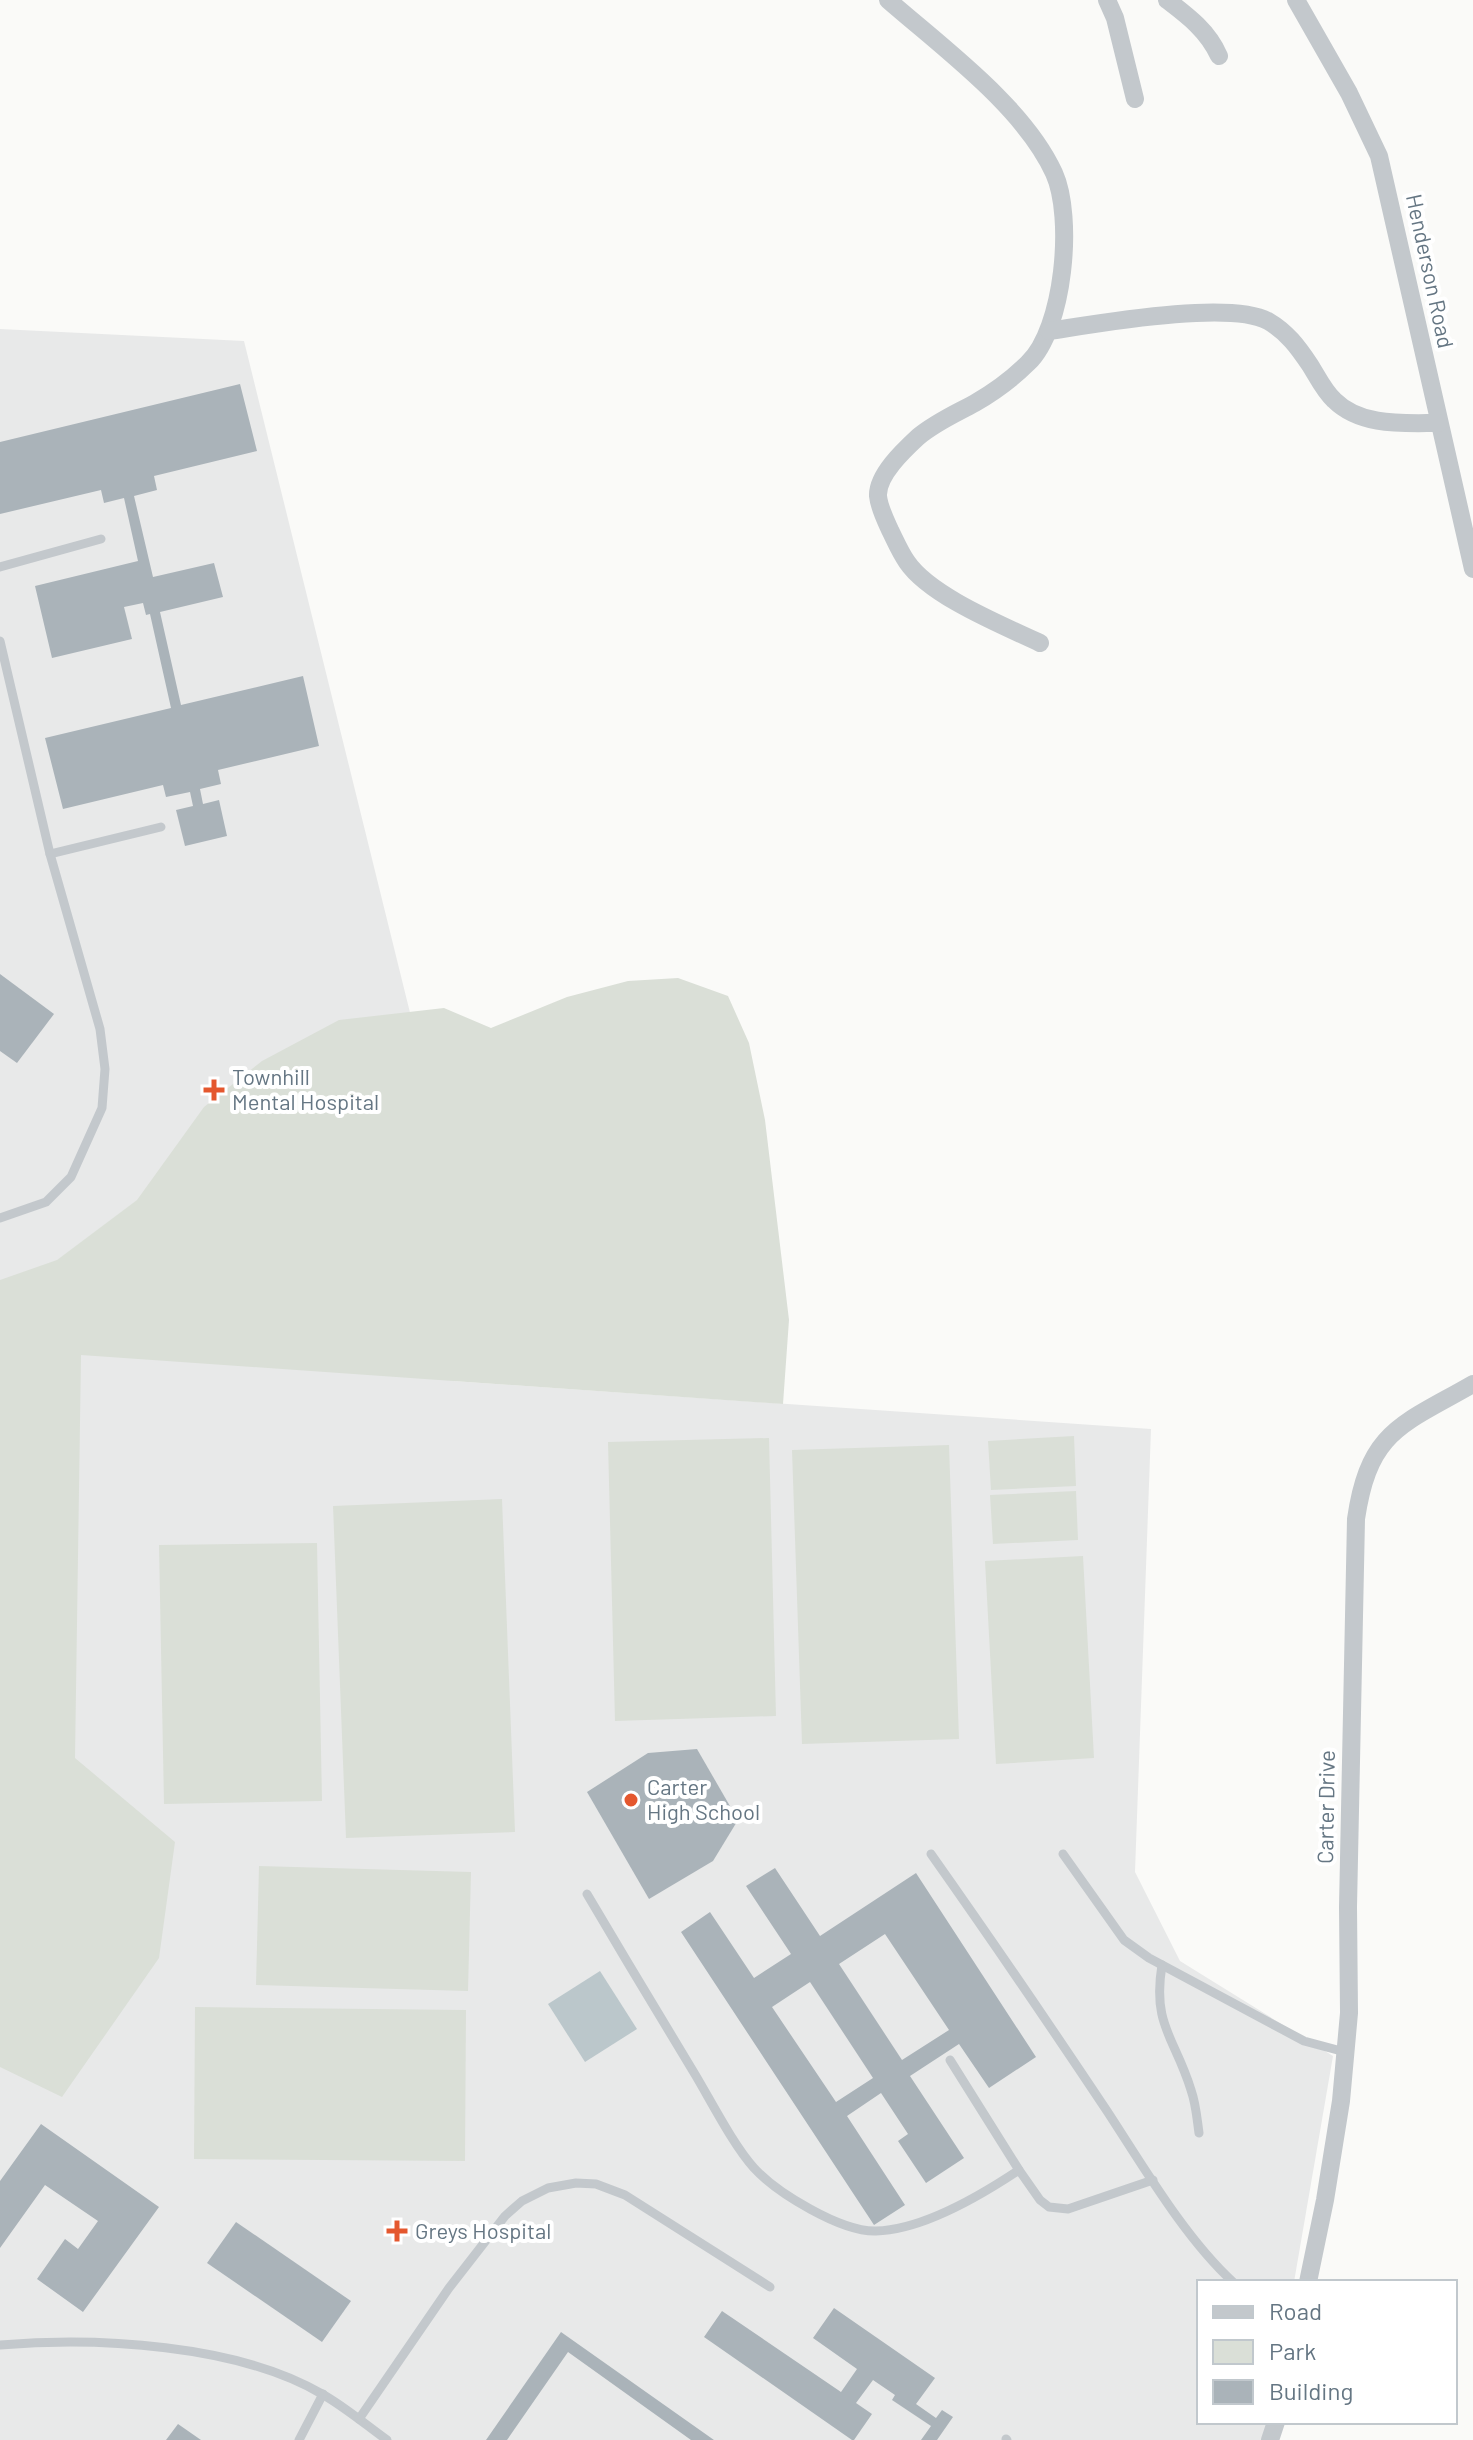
<svg xmlns="http://www.w3.org/2000/svg" width="1473" height="2440" font-family="Barlow,sans-serif">
	<style>
		.built { fill: #e8e9e9 }
		.green { fill: #dadfd7 }
		.water { fill: #bbc7cb }
		.building { fill: #aab3b9; fill-rule: evenodd }
		.lines { fill: none; stroke-linecap: round; stroke-linejoin: round }
		.service { stroke: #c3c8cc; stroke-width: 9 }
		.minor { stroke: #c3c8cc; stroke-width: 18 }
		.poi-dot { fill: #e4572e; stroke: #fff; stroke-width: 3 }
		.labels { text-anchor: middle; stroke-width: 8; stroke-linejoin: round; paint-order: stroke }
		.street-label { font-size: 22px; fill: #657683; stroke: #fff }
		.poi-label { font-size: 22px; fill: #657683; stroke: #fff; text-anchor: start }
	</style>
	<rect width="100%" height="100%" fill="#fafaf8"/>
	<polygon class="built" points="0,329 244,341 462,1223 453,1381 1151,1429 1135,1872 1180,1961 1333,2056 1294,2282 1199,2282 1199,2422 1268,2422 1263,2440 0,2440"/>
	<g class="green">
		<polygon points="678,978 728,996 749,1043 765,1120 789,1320 783,1404 81,1355 75,1758 175,1842 159,1958 62,2097 0,2067 0,1280 57,1260 137,1200 204,1107 262,1061 339,1020 444,1008 491,1028 567,997 628,981"/>
		<polygon points="1074,1436 1076,1486 991,1490 988,1441"/>
		<polygon points="769,1438 776,1716 615,1721 608,1442"/>
		<polygon points="949,1445 959,1739 802,1744 792,1450"/>
		<polygon points="1076,1491 1078,1540 993,1544 990,1495"/>
		<polygon points="502,1499 515,1832 346,1838 333,1506"/>
		<polygon points="317,1543 322,1801 164,1804 159,1545"/>
		<polygon points="1083,1556 1094,1758 996,1764 985,1561"/>
		<polygon points="259,1866 471,1872 468,1991 256,1985"/>
		<polygon points="195,2007 466,2010 465,2161 194,2159"/>
	</g>
	<polygon class="water" points="600,1971 637,2029 585,2062 548,2004"/>
	<g class="building">
		<polygon points="240,384 257,451 154,476 157,490 134,496 153,577 214,563 223,597 160,612 181,705 303,676 319,746 218,770 221,784 200,789 203,804 219,800 227,836 185,846 176,810 193,806 190,792 166,797 163,785 63,809 45,738 171,708 150,614 146,615 143,603 124,607 132,639 52,658 35,586 138,561 124,498 104,503 101,490 0,514 0,442"/>
		<polygon points="0,974 54,1014 17,1063 0,1051"/>
		<polygon points="697,1749 738,1820 713,1861 649,1899 587,1792 648,1753"/>
		<path d="M775,1868L820,1936L916,1873L1036,2057L989,2088L959,2044L910,2076L964,2158L926,2183L898,2141L908,2134L881,2093L847,2116L905,2205L874,2225L681,1932L710,1912L754,1978L791,1954L746,1886ZM885,1934L949,2030L902,2060L839,1964ZM810,1982L873,2078L836,2102L772,2007Z"/>
		<polygon points="41,2124 159,2207 83,2312 37,2279 65,2239 78,2249 98,2221 45,2185 0,2248 0,2181"/>
		<polygon points="236,2222 351,2301 322,2342 207,2263"/>
		<polygon points="834,2308 935,2378 916,2404 936,2418 942,2410 953,2417 937,2440 921,2440 931,2426 892,2400 895,2395 873,2380 856,2403 872,2414 854,2440 852,2440 704,2337 722,2311 841,2392 857,2369 813,2338"/>
		<polygon points="561,2332 714,2440 691,2440 568,2352 507,2440 486,2440"/>
		<polygon points="178,2424 201,2440 166,2440"/>
	</g>
	<g class="lines">
		<g class="service">
			<polyline points="0,567 101,539"/>
			<polyline points="0,641 50,854 100,1029 105,1069 102,1108 71,1177 46,1202 0,1218"/>
			<polyline points="50,854 161,827"/>
			<path d="M931,1854C991,1939 1049,2024 1107,2111C1143,2166 1185,2238 1233,2282"/>
			<polyline points="1063,1854 1124,1940 1149,1958 1304,2041 1345,2052"/>
			<path d="M587,1894C623,1955 659,2015 696,2076C712,2103 734,2146 754,2168C777,2193 841,2232 876,2231C923,2230 980,2196 1019,2170"/>
			<path d="M1162,1965C1152,2025 1175,2038 1191,2090C1196,2104 1197,2119 1199,2133"/>
			<polyline points="950,2060 1019,2170 1040,2200 1049,2207 1068,2209 1153,2180"/>
			<path d="M0,2345C97,2337 237,2344 322,2394C345,2407 366,2425 387,2440"/>
			<polyline points="359,2419 449,2288 505,2216 522,2201 548,2188 576,2183 596,2184 625,2195 770,2287"/>
			<polyline points="1006,2439 1007,2440"/>
			<polyline points="299,2440 323,2394"/>
		</g>
		<g class="minor">
			<path d="M888,0C943,48 1024,107 1054,173C1074,217 1064,329 1028,363C1013,378 994,392 975,403C955,414 936,422 918,437C904,450 877,475 878,496C879,507 885,519 890,530C895,540 900,552 907,562C930,596 1002,625 1040,643"/>
			<polyline points="1107,0 1115,18 1135,99"/>
			<path d="M1167,0C1188,16 1208,31 1219,56"/>
			<polyline points="1296,0 1349,93 1379,156 1473,569"/>
			<path d="M1049,331C1096,324 1228,300 1268,321C1287,332 1298,347 1310,365C1317,376 1324,391 1334,400C1361,427 1404,423 1439,423"/>
			<path d="M1308,2282L1325,2200L1341,2101L1349,2013L1348,1907L1356,1519C1369,1430 1402,1425 1473,1384"/>
			<polyline points="1270,2440 1276,2422"/>
		</g>
	</g>
	<g class="poi-dot">
		<path d="M210 1078h8v8h8v8h-8v8h-8v-8h-8v-8h8z"/>
		<circle cx="631" cy="1800" r="8"/>
		<path d="M393 2219h8v8h8v8h-8v8h-8v-8h-8v-8h8z"/>
	</g>
	<g class="labels">
		<g class="street-label">
			<text transform="translate(1430 271) rotate(78)" y="8">Henderson Road</text>
			<text transform="translate(1326 1807) rotate(-89)" y="8">Carter Drive</text>
		</g>
		<g class="poi-label">
			<text x="232" y="1085">Townhill<tspan x="232" dy="25">Mental Hospital</tspan></text>
			<text x="647" y="1795">Carter<tspan x="647" dy="25">High School</tspan></text>
			<text x="415" y="2239">Greys Hospital</text>
		</g>
	</g>
	<rect x="1197" y="2280" width="260" height="144" fill="#ffffff" stroke="#c1c8cd" stroke-width="2"/>
	<rect x="1213" y="2306" width="40" height="12" fill="#c3c8cc" stroke="#c1c8cd" stroke-width="2"/>
	<text x="1269" y="2320" font-size="24" fill="#657683">Road</text>
	<rect x="1213" y="2340" width="40" height="24" fill="#dadfd7" stroke="#c1c8cd" stroke-width="2"/>
	<text x="1269" y="2360" font-size="24" fill="#657683">Park</text>
	<rect x="1213" y="2380" width="40" height="24" fill="#aab3b9" stroke="#c1c8cd" stroke-width="2"/>
	<text x="1269" y="2400" font-size="24" fill="#657683">Building</text>
</svg>
